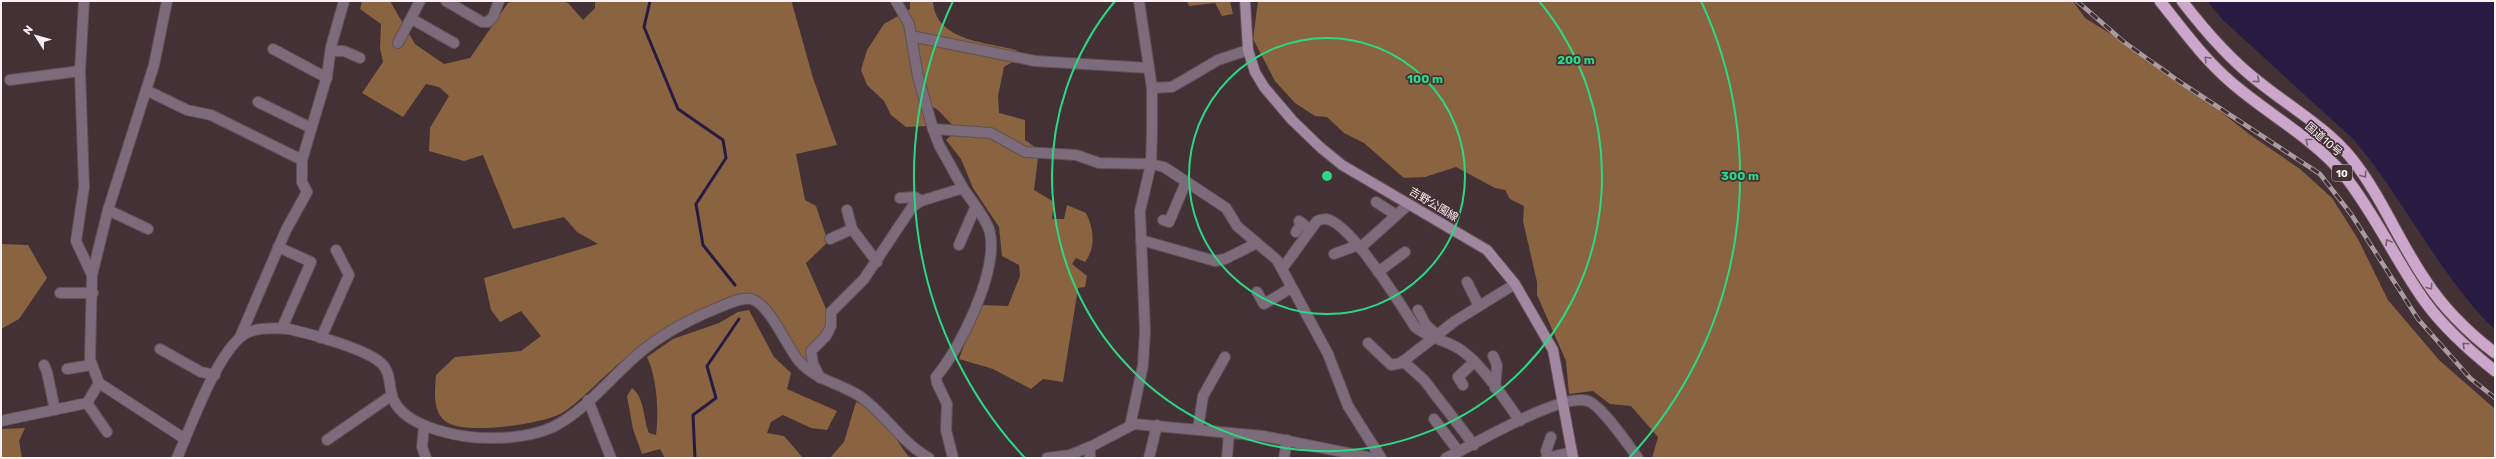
<svg xmlns="http://www.w3.org/2000/svg" width="2496" height="459" font-family="Rubik,'Noto Sans JP',sans-serif">
	<style>
		.forest { fill: #8a6340 }
		.water { fill: #281b42 }
		.lines { fill: none; stroke-linecap: round; stroke-linejoin: round }
		.stream { stroke: #281b42; stroke-width: 3 }
		.minor-casing { stroke: #615055; stroke-width: 12 }
		.tertiary-casing { stroke: #615055; stroke-width: 12 }
		.secondary-casing { stroke: #615055; stroke-width: 12 }
		.trunk-casing { stroke: #615055; stroke-width: 13 }
		.minor { stroke: #7c6b7b; stroke-width: 10 }
		.tertiary { stroke: #7c6b7b; stroke-width: 10 }
		.secondary { stroke: #a287a1; stroke-width: 10 }
		.trunk { stroke: #cca7cb; stroke-width: 11 }
		.rail-casing { stroke: #aa9ba0; stroke-width: 4.5 }
		.rail { stroke: #433136; stroke-width: 3; stroke-dasharray: 9; stroke-linecap: butt }
		.oneway { stroke: #7a6072 }
		.ring { fill: none; stroke: #2cd884; stroke-width: 2 }
		.labels { text-anchor: middle; stroke-width: 3.5; stroke-linejoin: round; paint-order: stroke }
		.shield { fill: #433136; stroke: #c5b7bc; stroke-width: 1 }
		.shield-label { font-size: 10px; font-weight: bold; fill: #fdf1f5 }
		.street-label { font-size: 11px; fill: #fdf1f5; stroke: #433136 }
		.centre { fill: #2cd884; stroke: #433136; stroke-width: 2 }
		.ring-label { font-size: 12px; text-anchor: middle; font-weight: bold; fill: #2cd884; stroke: #433136; stroke-width: 3.5; stroke-linejoin: round; paint-order: stroke }
	</style>
	<rect width="100%" height="100%" fill="#433136"/>
	<g class="forest">
		<path d="M362,1H390L415,44L444,64L470,58L508,3L513,1H562L568,3L583,20L595,8V1H794L792,3L813,78L837,145L796,154L805,200L816,206L828,242L806,263L830,318L810,364L805,361C796,348 766,295 751,294C720,290 637,347 613,369C596,383 581,401 562,413C543,424 463,436 445,421C432,411 435,390 436,375L455,357L521,351L541,336L521,311L500,322L491,310L484,278L598,244L577,232L564,217L513,229L483,155L464,161L429,151L430,128L449,96L439,87L426,84L403,117L362,93L383,62L380,48L381,24L360,9Z"/>
		<path d="M910,1H933C935,41 986,42 1016,50L1021,57L1004,67L998,96L999,113L1025,120V140L1039,150L1034,190L1054,202L1052,219H1064L1067,205L1086,213C1094,229 1096,248 1085,262L1076,258L1072,264L1087,276L1085,287L1078,288L1063,382L1043,379L1031,389L993,369L959,359L979,305L1008,306L1020,276L1019,265L1002,256L999,227L973,188L961,159L946,140L957,130L938,110L929,105L927,126L906,127L891,115L884,101L867,85L861,70L867,50L884,24L910,9Z"/>
		<polygon points="1187,1 1230,1 1233,14 1222,16 1215,3 1189,6"/>
		<polygon points="1258,1 2073,1 2085,18 2164,67 2249,134 2300,169 2332,198 2358,239 2388,300 2439,360 2495,409 2495,458 1652,458 1658,437 1631,406 1610,404 1593,391 1569,394 1566,361 1537,295 1537,282 1523,221 1524,206 1510,199 1505,190 1495,188 1456,167 1425,177 1404,178 1364,143 1344,133 1327,117 1315,116 1295,103 1275,81 1253,39"/>
		<polygon points="1,244 28,245 47,278 19,319 1,329"/>
		<path d="M749,310L774,357L791,373L787,389L837,411L827,430L811,428L783,415L771,422L767,433L784,436L803,458H665L660,449L642,454L633,429L627,396L632,388C645,398 643,418 649,433L656,435C659,412 657,378 647,357L673,339L719,323L738,312Z"/>
		<path d="M856,402C889,414 890,434 910,458H830L844,442Z"/>
		<polygon points="25,428 19,441 22,458 1,458 1,429"/>
	</g>
	<path class="water" d="M2207,1H2495V330C2438,274 2405,200 2354,140L2224,21Z"/>
	<g class="lines">
		<g class="stream">
			<polyline points="650,1 644,27 678,109 723,140 726,158 696,204 703,245 735,285"/>
			<polyline points="695,458 693,415 716,398 707,366 739,319"/>
		</g>
		<defs>
			<g id="minor">
				<polyline points="446,1 482,22 488,22 493,17 499,1"/>
				<polyline points="896,1 909,24 918,77 933,129 939,145 963,188"/>
				<polyline points="412,19 454,43"/>
				<polyline points="911,36 1035,61 1149,68"/>
				<polyline points="398,43 420,1"/>
				<polyline points="273,49 327,78"/>
				<polyline points="331,51 344,51 360,58"/>
				<polyline points="10,80 80,71"/>
				<polyline points="1152,88 1172,87 1218,60 1248,50"/>
				<polyline points="146,90 187,110 211,115 302,160"/>
				<polyline points="258,102 311,128"/>
				<polyline points="933,129 991,133 1025,152 1076,155 1099,163 1151,164 1164,167 1226,208 1237,226 1277,260 1328,354 1348,406 1381,458"/>
				<polyline points="900,198 915,197 921,201"/>
				<polyline points="1376,202 1396,215"/>
				<polyline points="108,210 148,229"/>
				<polyline points="847,210 852,229 877,262"/>
				<polyline points="1163,220 1169,222 1186,182"/>
				<polyline points="1299,221 1309,229"/>
				<polyline points="1296,232 1302,223"/>
				<polyline points="830,239 852,229"/>
				<polyline points="1141,240 1215,261 1225,259 1257,243"/>
				<polyline points="959,245 975,208"/>
				<polyline points="278,247 311,262 282,328"/>
				<polyline points="1360,248 1409,204"/>
				<polyline points="1334,254 1358,245"/>
				<path d="M1282,269L1317,221C1319,220 1323,219 1326,219C1350,222 1401,305 1415,327C1428,338 1442,339 1456,347C1479,359 1505,400 1520,421"/>
				<polyline points="1378,272 1405,252"/>
				<polyline points="92,275 108,210 154,65 167,1"/>
				<polyline points="1467,282 1479,306"/>
				<polyline points="1257,292 1264,304 1291,288"/>
				<polyline points="60,293 93,293"/>
				<polyline points="1418,310 1426,325 1436,334"/>
				<polyline points="240,337 286,230 307,192 302,182 302,160 327,76 331,47 344,1"/>
				<polyline points="321,338 349,275 336,250"/>
				<polyline points="1368,343 1391,365 1401,363 1455,321 1515,284"/>
				<polyline points="160,349 201,372 215,375"/>
				<polyline points="1493,356 1497,365 1495,388"/>
				<polyline points="1403,361 1424,380 1474,445"/>
				<polyline points="44,365 47,372 55,410"/>
				<polyline points="67,369 91,365"/>
				<path d="M820,378L813,364L811,351L826,336L831,326V312L864,279L912,207L921,201L963,188C970,199 988,221 990,233C998,271 961,348 936,377L937,383L947,404L946,430L953,458"/>
				<polyline points="1463,385 1458,377 1474,362"/>
				<polyline points="588,400 611,458"/>
				<polyline points="87,403 107,432"/>
				<polyline points="1434,419 1459,452"/>
				<polyline points="1,421 87,403 99,383"/>
				<polyline points="1130,426 1143,365 1145,331 1140,211 1151,164 1152,131 1152,88 1139,1"/>
				<polyline points="1198,429 1203,396 1225,357"/>
				<polyline points="327,440 392,395"/>
				<polyline points="1548,457 1546,451 1551,437"/>
				<polyline points="1090,458 1090,447"/>
				<polyline points="1149,458 1157,425"/>
				<polyline points="1227,458 1229,433"/>
				<polyline points="1284,458 1287,440"/>
				<polyline points="1546,458 1572,452"/>
			</g>
			<g id="tertiary">
				<polyline points="84,1 80,71 84,187 76,241 92,275 90,359 99,383 185,439"/>
				<polyline points="424,427 422,447 426,458"/>
				<path d="M177,458C190,429 220,343 249,332C261,327 277,328 289,329C311,334 367,349 382,364C392,374 388,389 394,401C408,429 465,439 494,438C513,438 535,435 553,427C588,410 616,370 647,347C669,330 695,317 720,307C729,303 742,297 751,299C770,304 786,346 799,361C816,381 841,383 861,397C886,415 902,443 929,458"/>
				<polyline points="1047,458 1070,455 1094,445 1134,424 1263,436 1372,458"/>
				<path d="M1446,458C1474,445 1561,392 1588,401C1601,405 1629,446 1638,458"/>
			</g>
			<polyline id="secondary" points="1245,1 1248,50 1255,72 1264,87 1292,120 1320,147 1342,165 1487,250 1515,284 1553,350 1573,458"/>
			<g id="trunk">
				<path d="M2160,1C2183,30 2204,59 2232,83C2268,114 2313,138 2344,175C2376,215 2396,262 2426,303C2445,329 2470,351 2495,371"/>
				<path d="M2182,1C2205,31 2229,59 2259,82C2290,107 2327,128 2352,159C2382,197 2399,242 2426,281C2444,309 2469,333 2495,353"/>
			</g>
		</defs>
		<use href="#minor" class="minor-casing"/>
		<use href="#tertiary" class="tertiary-casing"/>
		<use href="#secondary" class="secondary-casing"/>
		<use href="#trunk" class="trunk-casing"/>
		<use href="#minor" class="minor"/>
		<use href="#tertiary" class="tertiary"/>
		<use href="#secondary" class="secondary"/>
		<use href="#trunk" class="trunk"/>
		<defs>
			<polyline id="rail" points="2077,1 2124,42 2177,80 2320,174 2351,214 2418,319 2470,378 2495,398"/>
		</defs>
		<use href="#rail" class="rail-casing"/>
		<use href="#rail" class="rail"/>
	</g>
	<defs><path id="oneway-chevron" d="M-2-3.5L2.5 0L-2 3.5" fill="none" stroke-width="1.6" stroke-linecap="round" stroke-linejoin="round"/></defs>
	<g class="oneway">
		<use href="#oneway-chevron" transform="translate(2207 59) rotate(-133)"/>
		<use href="#oneway-chevron" transform="translate(2257 80) rotate(40)"/>
		<use href="#oneway-chevron" transform="translate(2308 141) rotate(-142)"/>
		<use href="#oneway-chevron" transform="translate(2364 175) rotate(54)"/>
		<use href="#oneway-chevron" transform="translate(2388 242) rotate(-121)"/>
		<use href="#oneway-chevron" transform="translate(2430 287) rotate(54)"/>
		<use href="#oneway-chevron" transform="translate(2465 345) rotate(-137)"/>
	</g>
	<g class="ring">
		<circle cx="1327" cy="176" r="138"/>
		<path d="M1539 1A275 275 0 1 1 1115 1"/>
		<path d="M1025 458A413 413 0 0 1 953 1M1701 1A413 413 0 0 1 1629 458"/>
	</g>
	<g class="labels">
		<rect class="shield" x="2332" y="165" width="20" height="16" rx="3"/>
		<g class="shield-label">
			<text x="2342" y="177">10</text>
		</g>
		<g class="street-label">
			<text transform="translate(2324 139) rotate(41)" y="4">国道10号</text>
			<text transform="translate(1434 204) rotate(31)" y="4">吉野公園線</text>
		</g>
	</g>
	<circle cx="1327" cy="176" r="6" class="centre"/>
	<g class="ring-label">
		<text x="1576" y="64">200 m</text>
		<text x="1425" y="83">100 m</text>
		<text x="1740" y="180">300 m</text>
	</g>
	<rect width="2496" height="459" fill="none" stroke="#fdf1f5" stroke-width="4"/>
	<g transform="translate(36 36) rotate(307)" stroke="#433136" stroke-width="3" paint-order="stroke">
	<path d="M0-3L7 15L0 10L-7 15Z" fill="#fdf1f5"/>
	<text y="-6" font-size="11" font-weight="bold" text-anchor="middle" fill="#fdf1f5">N</text>
	</g>
</svg>
